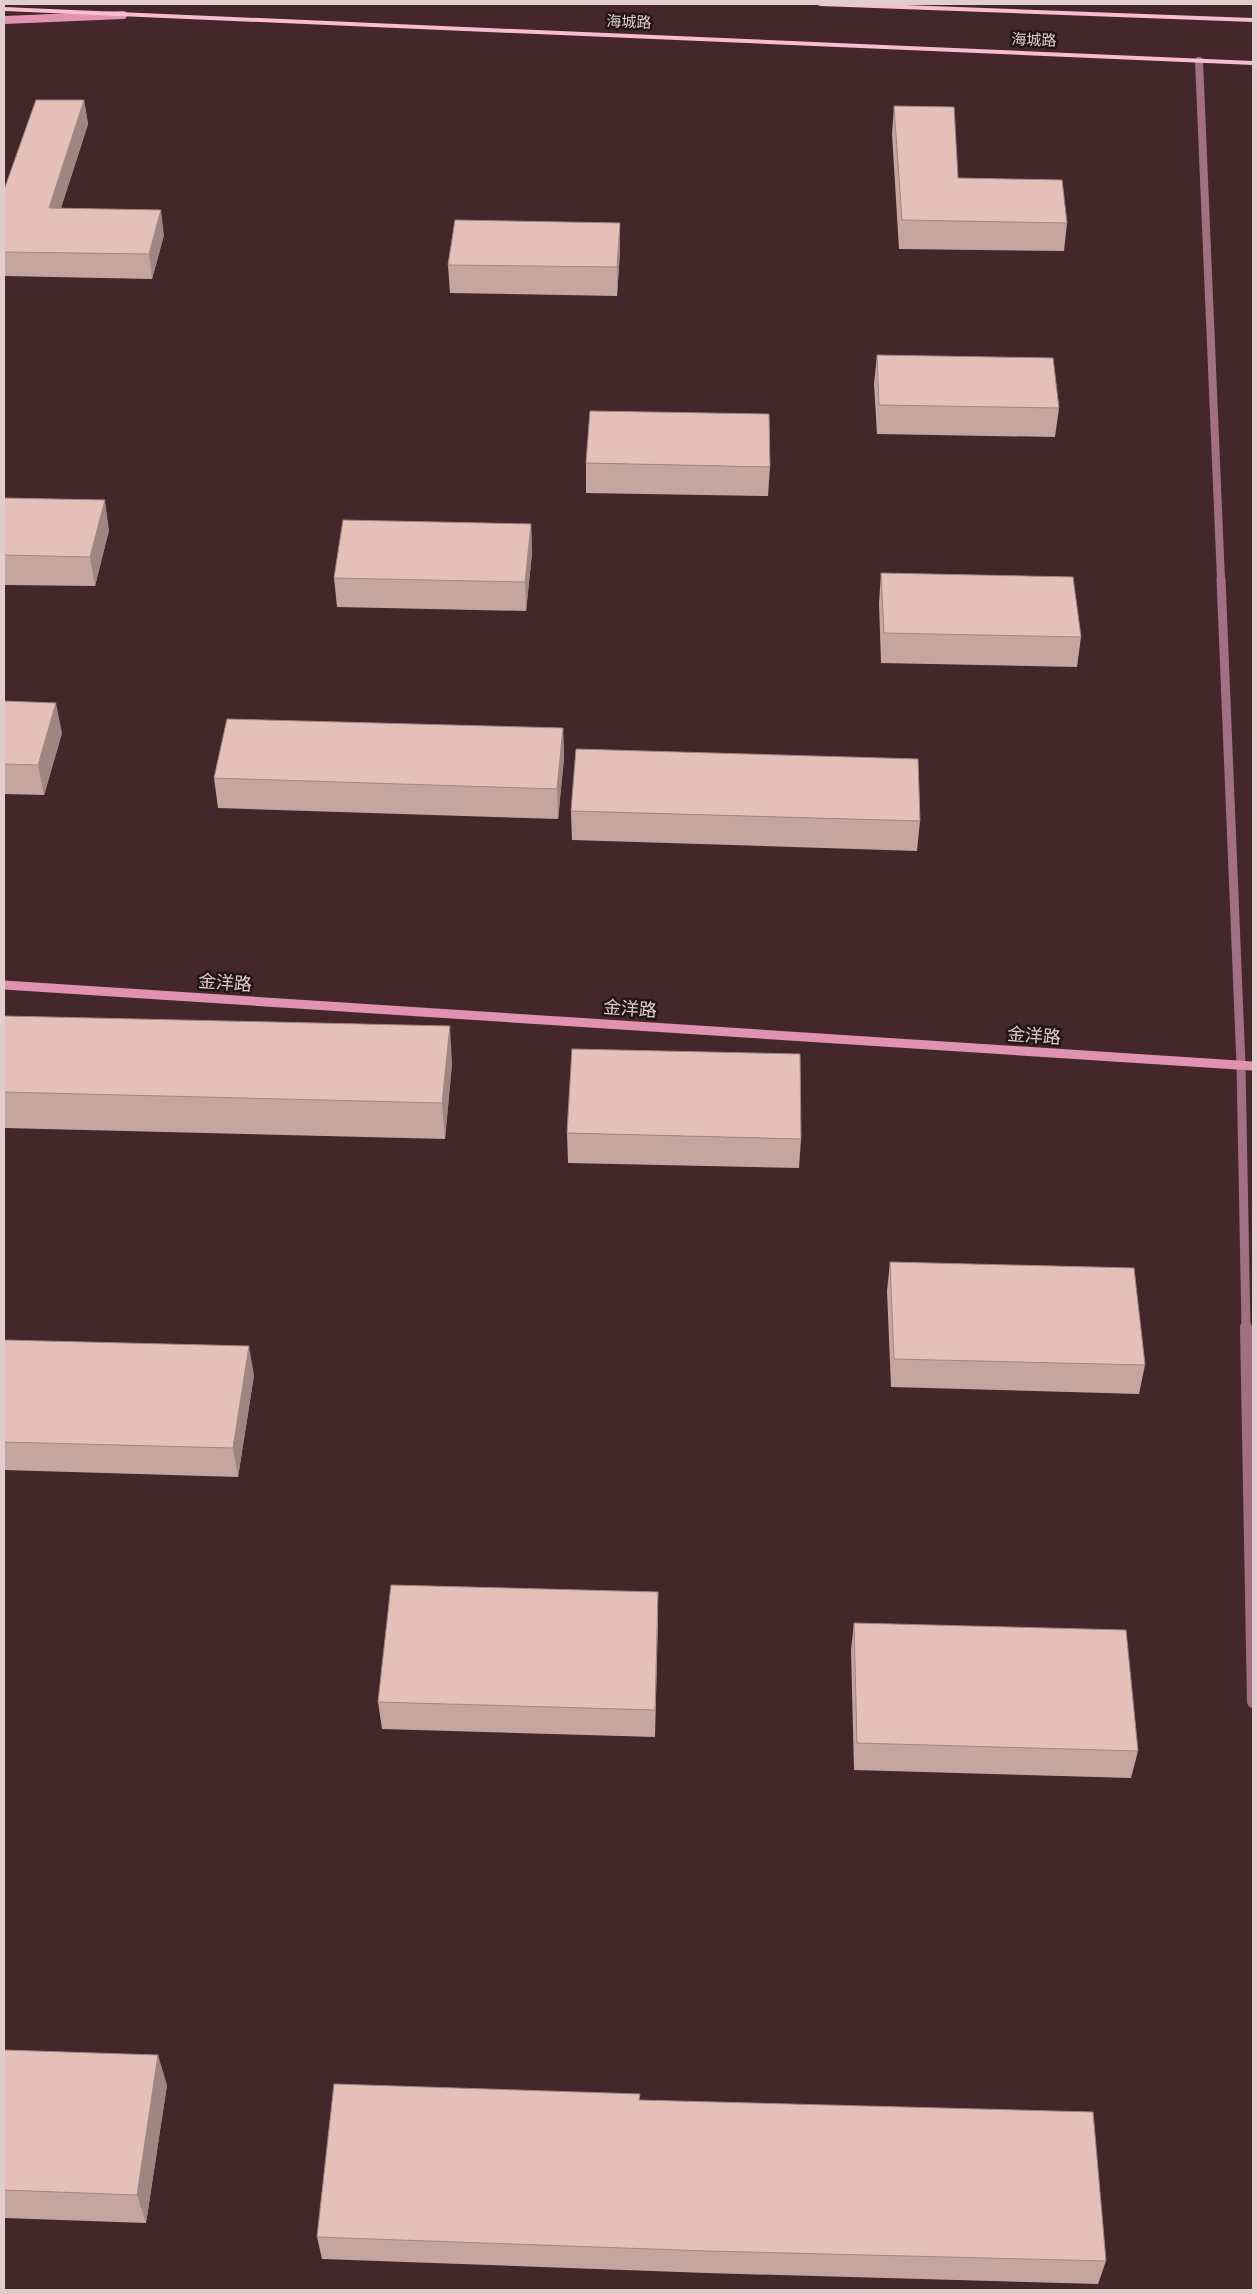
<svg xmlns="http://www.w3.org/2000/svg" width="1257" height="2294" font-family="'Titillium Web','Noto Sans SC',sans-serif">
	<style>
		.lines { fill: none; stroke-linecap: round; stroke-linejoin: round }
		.street-far2 { stroke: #a17082; stroke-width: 8 }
		.street-far1 { stroke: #a17082; stroke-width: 9 }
		.street { stroke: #a17082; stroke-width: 12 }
		.secondary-far1 { stroke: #e092b0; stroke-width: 8 }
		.secondary { stroke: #e092b0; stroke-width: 9 }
		.primary { fill: #f9bcd2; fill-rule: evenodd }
		.wall { fill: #c5a59e }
		.shaded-wall { fill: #a08681 }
		.building { fill: #e5c0b8; stroke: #a08681 }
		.labels { text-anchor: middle; stroke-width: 5; stroke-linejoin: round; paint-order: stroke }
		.far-street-label { font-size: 15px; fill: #e1cdce; stroke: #221516 }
		.street-label { font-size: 18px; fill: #e1cdce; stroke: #221516 }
	</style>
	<rect width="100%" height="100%" fill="#44272a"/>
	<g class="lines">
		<polyline class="street-far2" points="1199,61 1221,580"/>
		<polyline class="street-far1" points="1221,579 1241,1065 1246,1328"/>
		<polyline class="street" points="1246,1327 1253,1702"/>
		<polyline class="secondary-far1" points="4,20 123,15"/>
		<polyline class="secondary" points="4,985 1253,1066"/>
		<g class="primary">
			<polygon points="816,4 878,4 1253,18 1253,22 820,6"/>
			<polygon points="4,7 1253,61 1253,65 4,11"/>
		</g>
	</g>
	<g class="wall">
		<polygon points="84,100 88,124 61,208 164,235 152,279 4,276 4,190"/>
		<polygon points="894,106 958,178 1067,223 1064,251 899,249 892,134"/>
		<polygon points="620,223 620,251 617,296 450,293 448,265"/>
		<polygon points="877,355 1059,408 1055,437 877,434 874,384"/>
		<polygon points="586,463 770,467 768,496 586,493"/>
		<polygon points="4,498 109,530 95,586 4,585"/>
		<polygon points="531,524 532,553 526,611 337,607 334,578"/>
		<polygon points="881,573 1081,637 1077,667 881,663 879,603"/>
		<polygon points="4,701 62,733 44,795 4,794"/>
		<polygon points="563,728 564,758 558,819 218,808 214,778"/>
		<polygon points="571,811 920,821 917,851 572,840"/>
		<polygon points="4,1016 452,1063 445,1139 4,1128"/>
		<polygon points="567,1133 801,1139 799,1168 568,1163"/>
		<polygon points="890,1262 1145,1365 1139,1394 891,1387 887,1291"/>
		<polygon points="4,1340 254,1375 238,1477 4,1470"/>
		<polygon points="658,1620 655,1737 382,1729 378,1702"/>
		<polygon points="854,1623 1138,1751 1131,1778 854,1770 851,1650"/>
		<polygon points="4,2050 167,2085 146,2223 4,2218"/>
		<polygon points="639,2100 1106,2261 1098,2284 706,2273 322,2259 317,2237"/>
	</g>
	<g class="shaded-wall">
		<polygon points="84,100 88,124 53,233 49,208"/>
		<polygon points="161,210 164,235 152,279 149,254"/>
		<polygon points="620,223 620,251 617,296 617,267"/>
		<polygon points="105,500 109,530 95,586 90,557"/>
		<polygon points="531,524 532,553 526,611 525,582"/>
		<polygon points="56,703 62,733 44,795 38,765"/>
		<polygon points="563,728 564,758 558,819 557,789"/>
		<polygon points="450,1026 452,1063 445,1139 442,1103"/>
		<polygon points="249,1346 254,1375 238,1477 233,1448"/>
		<polygon points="158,2055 167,2085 146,2223 137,2195"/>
	</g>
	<g class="building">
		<polygon points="36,100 84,100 49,208 161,210 149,254 4,252 4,190"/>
		<polygon points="894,106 954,107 958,178 1062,180 1067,223 902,220"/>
		<polygon points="455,220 620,223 617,267 448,265"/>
		<polygon points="877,355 1053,358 1059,408 879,405"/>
		<polygon points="590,411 769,414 770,467 586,463"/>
		<polygon points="4,498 105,500 90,557 4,555"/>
		<polygon points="343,520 531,524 525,582 334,578"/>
		<polygon points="881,573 1073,577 1081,637 884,633"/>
		<polygon points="4,701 56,703 38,765 4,764"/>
		<polygon points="227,719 563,728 557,789 214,778"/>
		<polygon points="576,749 918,759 920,821 571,811"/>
		<polygon points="4,1016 450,1026 442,1103 4,1092"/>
		<polygon points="572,1049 800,1054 801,1139 567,1133"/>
		<polygon points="890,1262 1134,1268 1145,1365 894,1359"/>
		<polygon points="4,1340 249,1346 233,1448 4,1442"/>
		<polygon points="391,1585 658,1592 655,1710 378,1702"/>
		<polygon points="854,1623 1126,1630 1138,1751 857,1743"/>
		<polygon points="4,2050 158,2055 137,2195 4,2190"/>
		<polygon points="334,2084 640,2094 639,2100 1093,2112 1106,2261 708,2251 317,2237"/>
	</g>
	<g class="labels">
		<g class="far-street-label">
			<text transform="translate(629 22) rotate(2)" y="5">海城路</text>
			<text transform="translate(1034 40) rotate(2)" y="5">海城路</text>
		</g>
		<g class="street-label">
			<text transform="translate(225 983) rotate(4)" y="6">金洋路</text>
			<text transform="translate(630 1009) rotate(4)" y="6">金洋路</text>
			<text transform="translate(1034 1036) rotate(4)" y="6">金洋路</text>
		</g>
	</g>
	<rect width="1257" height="2294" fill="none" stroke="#e1cdce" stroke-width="10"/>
</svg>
